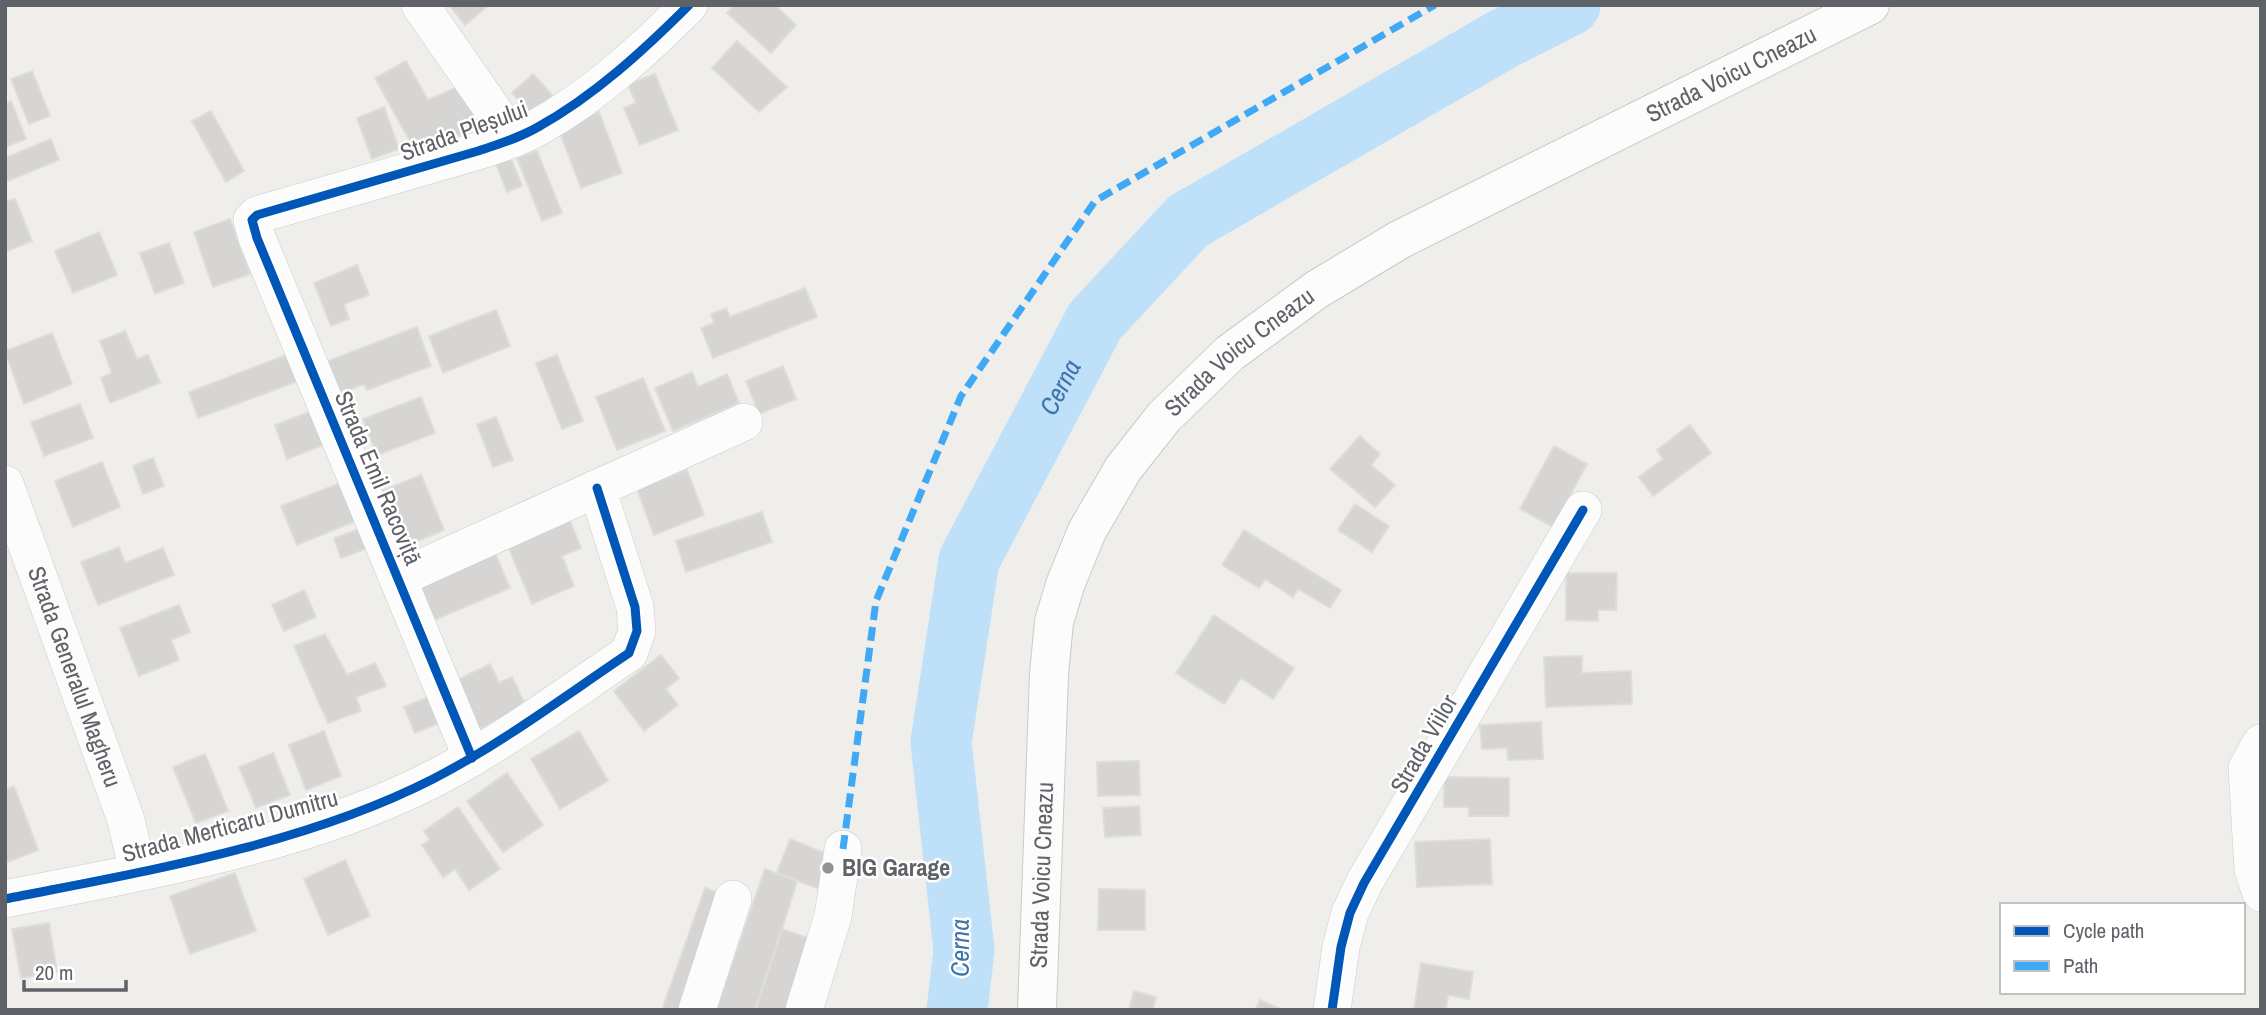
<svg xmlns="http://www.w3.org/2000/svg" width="2266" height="1015" font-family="'Archivo Narrow',sans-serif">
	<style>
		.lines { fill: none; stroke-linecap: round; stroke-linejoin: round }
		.river { stroke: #bfe0f9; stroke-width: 61 }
		.building { fill: #d6d5d3; stroke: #deddd9; stroke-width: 2 }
		.minor-casing { stroke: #cbcccc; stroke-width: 38 }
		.secondary-casing { stroke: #cacacb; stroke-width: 40 }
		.minor { stroke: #fdfcfc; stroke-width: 37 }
		.secondary { stroke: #fdfcfc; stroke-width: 38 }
		.quiet { stroke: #3fa9f5; stroke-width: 7; stroke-dasharray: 14 7; stroke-linecap: butt }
		.cycleway-casing { stroke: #fff; stroke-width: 13 }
		.cycleway { stroke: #0057b8; stroke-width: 9 }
		.poi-dot { fill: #919496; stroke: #fff; stroke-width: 2.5 }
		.labels { text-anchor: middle; stroke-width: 5; stroke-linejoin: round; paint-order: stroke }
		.street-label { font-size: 24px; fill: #5f6368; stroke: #fff }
		.poi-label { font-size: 24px; font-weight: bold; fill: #5f6368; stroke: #fff; text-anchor: start }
		.water-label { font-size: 26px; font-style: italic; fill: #4174aa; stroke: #fff }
	</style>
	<rect width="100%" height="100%" fill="#efeeea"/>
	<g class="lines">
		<path class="river" id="s1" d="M957,1010L964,950L941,742L969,560L1095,321L1188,221L1503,39L1570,5"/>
	</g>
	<g class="building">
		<polygon points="449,5 489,5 465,25"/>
		<polygon points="734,5 775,5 796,25 771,53 727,13"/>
		<polygon points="737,41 787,87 759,112 712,68"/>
		<polygon points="406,61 428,100 462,85 482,126 417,154 375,78"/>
		<polygon points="32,71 50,116 29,124 11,79"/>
		<polygon points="533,74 553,96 532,115 512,93"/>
		<polygon points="655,74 678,130 640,145 624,108 636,103 628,84"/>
		<polygon points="11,101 26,139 5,147 5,104"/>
		<polygon points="384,107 399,149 372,159 357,118"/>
		<polygon points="211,111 244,171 226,182 192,121"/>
		<polygon points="599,112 622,173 581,188 558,127"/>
		<polygon points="51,139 59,160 5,182 5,158"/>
		<polygon points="508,151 522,186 507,192 493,157"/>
		<polygon points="537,151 562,213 542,221 517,158"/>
		<polygon points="15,199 32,241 5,252 5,202"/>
		<polygon points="230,219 250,274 213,287 194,232"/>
		<polygon points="99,232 117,275 73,293 55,251"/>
		<polygon points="169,243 184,283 155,294 140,253"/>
		<polygon points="357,265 369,295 344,304 349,319 331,326 314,283"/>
		<polygon points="805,288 817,317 713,358 701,328 714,323 711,314 726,308 730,317"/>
		<polygon points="496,310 510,346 443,373 429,336"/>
		<polygon points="417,327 431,366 367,390 364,384 337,395 325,362"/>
		<polygon points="125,331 137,359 148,355 160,383 110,403 101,378 112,373 100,341"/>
		<polygon points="52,333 72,384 24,404 5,351"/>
		<polygon points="294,352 304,379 198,418 189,392"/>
		<polygon points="557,355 583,421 562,429 536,363"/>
		<polygon points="783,366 796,399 759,414 746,381"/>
		<polygon points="692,372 698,387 727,374 739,403 673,431 655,388"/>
		<polygon points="643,378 665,431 617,450 596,397"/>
		<polygon points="421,397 435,433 377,455 363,419"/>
		<polygon points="80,404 93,438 44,456 31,422"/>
		<polygon points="314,410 326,444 287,459 275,425"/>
		<polygon points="496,417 513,460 493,467 477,424"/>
		<polygon points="1690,425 1711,453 1653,496 1639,477 1663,459 1657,450"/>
		<polygon points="1360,436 1380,454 1371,465 1395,485 1375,507 1330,469"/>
		<polygon points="1554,446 1587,464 1553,527 1520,509"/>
		<polygon points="153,458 164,486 143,494 133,466"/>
		<polygon points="102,462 120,507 73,527 55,481"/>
		<polygon points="687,470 704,515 654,535 637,489"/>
		<polygon points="421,475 444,530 406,546 382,491"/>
		<polygon points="343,482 358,520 297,545 281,506"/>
		<polygon points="1355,504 1389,526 1372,552 1338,530"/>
		<polygon points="762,512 772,542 686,572 676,541"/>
		<polygon points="570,521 581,548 562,556 574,586 532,604 508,546"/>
		<polygon points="362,528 369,548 341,558 334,538"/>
		<polygon points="1244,530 1341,590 1330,608 1298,589 1293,597 1265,579 1259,588 1222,565"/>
		<polygon points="119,547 125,563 163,548 174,575 98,605 81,562"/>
		<polygon points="495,553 510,588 432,621 417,586"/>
		<polygon points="1566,573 1617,573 1616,610 1598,610 1598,621 1566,620"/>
		<polygon points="304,590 316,617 284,631 272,605"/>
		<polygon points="179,605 190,632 171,640 179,660 139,676 120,628"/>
		<polygon points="1214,615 1294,668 1273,699 1241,678 1224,704 1176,673"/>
		<polygon points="325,634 347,675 375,663 386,686 356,697 361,711 328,723 294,646"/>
		<polygon points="661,655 679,678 666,689 678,705 644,731 614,691"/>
		<polygon points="1582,656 1582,673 1631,671 1632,704 1546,707 1544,657"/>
		<polygon points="490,664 499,683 512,677 526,706 479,729 455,681"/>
		<polygon points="437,693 449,719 415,733 404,707"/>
		<polygon points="1541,722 1543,759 1508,760 1507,748 1482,749 1480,725"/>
		<polygon points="324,731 341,776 306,790 289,745"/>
		<polygon points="579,731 608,781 560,809 531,759"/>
		<polygon points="273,753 290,795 256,808 239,767"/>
		<polygon points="205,754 228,811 196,823 173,767"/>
		<polygon points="1139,761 1140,795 1098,796 1097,762"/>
		<polygon points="507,773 543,825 503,852 467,801"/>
		<polygon points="1444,777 1509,778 1509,816 1469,816 1469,807 1444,807"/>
		<polygon points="14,786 38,850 5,863 5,790"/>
		<polygon points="1139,806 1141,835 1105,837 1103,808"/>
		<polygon points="458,807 500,869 469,890 455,869 443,877 422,845 430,840 424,831"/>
		<polygon points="790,839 832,856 819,889 777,873"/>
		<polygon points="1490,839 1492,884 1417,887 1415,842"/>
		<polygon points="345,860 370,916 328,935 304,879"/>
		<polygon points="765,869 797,881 782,929 755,1010 716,1010"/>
		<polygon points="235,873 256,931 190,954 170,896"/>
		<polygon points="705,888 728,896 688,1010 662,1010"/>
		<polygon points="1099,889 1145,890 1145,930 1098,930"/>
		<polygon points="49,923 57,972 21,978 12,929"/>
		<polygon points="782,929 811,939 787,1010 755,1010"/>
		<polygon points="1421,963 1473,972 1469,999 1448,995 1446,1010 1414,1010"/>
		<polygon points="1134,991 1156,997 1153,1010 1129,1010"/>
		<polygon points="1260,1000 1283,1010 1255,1010"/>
	</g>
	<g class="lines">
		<defs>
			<g id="minor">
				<polyline points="420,5 513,139"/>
				<path id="s2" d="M5,484L126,820L138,872"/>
				<polyline points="399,578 744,422"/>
				<polyline points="2261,743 2247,768 2253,870 2261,893"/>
				<path d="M472,758L257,238L252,220L257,215L478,151C499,144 519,138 538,127C594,96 644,50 689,5"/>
				<path d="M5,899C146,871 304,845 433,779C501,744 565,696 629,653L637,631L635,607L597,488"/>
				<polyline points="697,1010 733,899"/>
				<polyline points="804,1010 833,916 843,849"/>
				<polyline points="1332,1010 1341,947 1350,913 1364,883 1583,510"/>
			</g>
			<g id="secondary">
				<path id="s3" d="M1037,1010L1049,674L1054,622L1065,585L1087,531L1123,469L1164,417L1230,353L1316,290L1399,240L1870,5"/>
			</g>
		</defs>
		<use href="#minor" class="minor-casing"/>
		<use href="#secondary" class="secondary-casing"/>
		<use href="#minor" class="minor"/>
		<use href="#secondary" class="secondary"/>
		<polyline class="quiet" points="843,849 876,601 961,396 1095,201 1435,5"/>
		<defs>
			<g id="cycleway">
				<path d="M472,758L257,238L252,220L257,215L478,151C499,144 519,138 538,127C594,96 644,50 689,5"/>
				<path d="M5,899C146,871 304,845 433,779C501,744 565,696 629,653L637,631L635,607L597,488"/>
				<polyline points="1332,1010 1341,947 1350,913 1364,883 1583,510"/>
			</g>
		</defs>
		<use href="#cycleway" class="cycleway-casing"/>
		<use href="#cycleway" class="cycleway"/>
	</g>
	<circle class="poi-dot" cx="828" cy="868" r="7"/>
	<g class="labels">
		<g class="street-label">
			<text dy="8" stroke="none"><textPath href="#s3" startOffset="1290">Strada Voicu Cneazu</textPath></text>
			<text transform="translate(464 131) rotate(-20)" y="8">Strada Pleșului</text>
			<text dy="8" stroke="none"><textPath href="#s3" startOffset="723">Strada Voicu Cneazu</textPath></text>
			<text transform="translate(378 478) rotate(67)" y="8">Strada Emil Racoviță</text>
			<text dy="8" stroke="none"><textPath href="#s2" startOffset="205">Strada Generalul Magheru</textPath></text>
			<text transform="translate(1424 744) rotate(-60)" y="8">Strada Viilor</text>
			<text transform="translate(230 826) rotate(-15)" y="8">Strada Merticaru Dumitru</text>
			<text dy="8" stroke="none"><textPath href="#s3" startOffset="135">Strada Voicu Cneazu</textPath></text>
		</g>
		<g class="poi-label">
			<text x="842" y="876">BIG Garage</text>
		</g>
		<g class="water-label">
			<text dy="9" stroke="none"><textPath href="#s1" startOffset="649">Cerna</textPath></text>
			<text transform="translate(960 948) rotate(-90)" y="9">Cerna</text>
		</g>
	</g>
	<rect width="2266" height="1015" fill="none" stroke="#5f6368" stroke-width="14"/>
	<rect x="2000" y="903" width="245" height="91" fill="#ffffff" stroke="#bfc1c3" stroke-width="2"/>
	<rect x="2014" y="926" width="35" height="10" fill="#0057b8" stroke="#bfc1c3" stroke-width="2"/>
	<text x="2063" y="938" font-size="21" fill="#5f6368">Cycle path</text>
	<rect x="2014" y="961" width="35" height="10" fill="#3fa9f5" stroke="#bfc1c3" stroke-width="2"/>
	<text x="2063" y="973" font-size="21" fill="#5f6368">Path</text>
	<path d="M24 980v10h102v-10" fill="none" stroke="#5f6368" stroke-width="3.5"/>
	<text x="35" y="980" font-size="21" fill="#5f6368" stroke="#ffffff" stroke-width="5" paint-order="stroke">20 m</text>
</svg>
